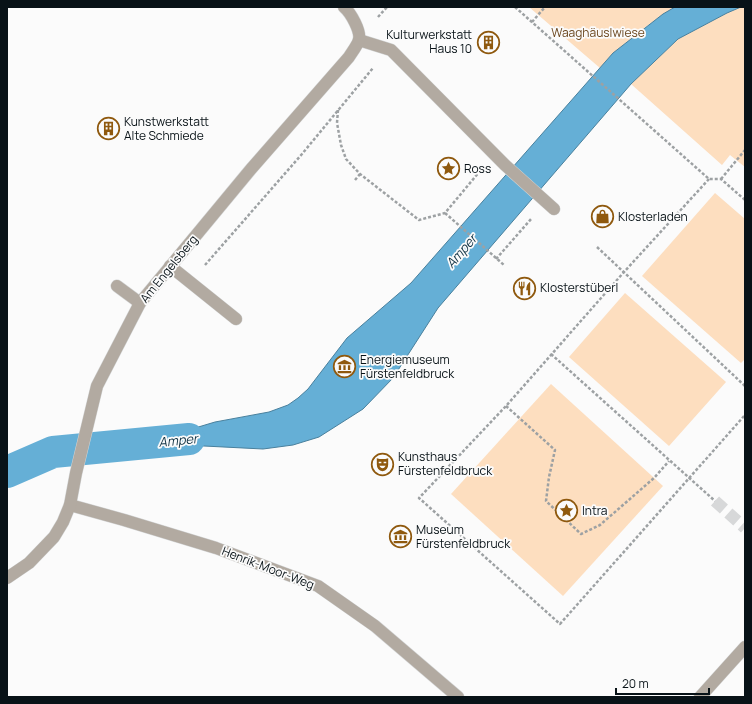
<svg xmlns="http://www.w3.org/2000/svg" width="752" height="704" font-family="Manrope,sans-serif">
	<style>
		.green { fill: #fddebf }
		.water { fill: #65afd6; stroke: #49809d }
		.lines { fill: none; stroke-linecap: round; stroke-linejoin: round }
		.canal { stroke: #65afd6; stroke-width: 32 }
		.pedestrian-tunnel { stroke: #d7d8d9; stroke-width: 12; stroke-dasharray: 12 6; stroke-linecap: butt }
		.service-casing { stroke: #d4d6d7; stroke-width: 13 }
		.minor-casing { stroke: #d4d6d7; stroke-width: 13 }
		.path { stroke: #9da1a3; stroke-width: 2.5; stroke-dasharray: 3 2; stroke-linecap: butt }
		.service { stroke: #b2aaa1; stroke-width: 12 }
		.minor { stroke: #b2aaa1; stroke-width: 12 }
		.labels { text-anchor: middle; stroke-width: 3.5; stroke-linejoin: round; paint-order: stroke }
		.park-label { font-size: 12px; fill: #6c4820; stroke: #fbfbfb }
		.poi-label { font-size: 12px; fill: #081217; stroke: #fbfbfb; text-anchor: start }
		.street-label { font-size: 12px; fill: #081217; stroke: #fbfbfb }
		.water-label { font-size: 13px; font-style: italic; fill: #103243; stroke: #fbfbfb }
	</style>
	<rect width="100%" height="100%" fill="#fbfbfb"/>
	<g class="green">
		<path d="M529,7H675C648,24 621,44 600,68Z"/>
		<polygon points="741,7 745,7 745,167 730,155 722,165 631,84 678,39 727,13"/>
		<polygon points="715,193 745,219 745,359 741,363 642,276"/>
		<polygon points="625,293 726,382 669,446 569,357"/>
		<polygon points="551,384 663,486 563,596 451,494"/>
	</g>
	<polygon class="water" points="675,7 741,7 727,13 678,39 631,84 438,308 393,378 363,409 319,437 293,445 263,449 145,443 215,422 269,412 288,405 298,398 308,389 347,338 411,283 613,53 663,14"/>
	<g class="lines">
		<polyline class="canal" points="7,472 53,452 189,439"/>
		<polyline class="pedestrian-tunnel" points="715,501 745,528"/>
		<defs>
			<g id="service">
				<polyline points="359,40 391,50 505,165 554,209"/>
				<polyline points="170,266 236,319"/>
				<polyline points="117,286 140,303"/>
			</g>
			<g id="minor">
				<polyline points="70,505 124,520 216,548 318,586 375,626 458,697"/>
				<path d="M7,578L29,563L54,537L63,522L70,505L76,473L97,386L140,303L251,169L349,57C352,52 357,46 359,40C361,31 351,13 344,7"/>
				<polyline points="700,697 745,647"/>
			</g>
		</defs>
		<use href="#service" class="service-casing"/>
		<use href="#minor" class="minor-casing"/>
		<g class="path">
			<polyline points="515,7 709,179 721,179 745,200"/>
			<polyline points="378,17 387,7"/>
			<polyline points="532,22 545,7"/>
			<polyline points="338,110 337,123 341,145 346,159 360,174 419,220 445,213 480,171"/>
			<polyline points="709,179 624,272 506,406 419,498 560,624 745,415"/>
			<polyline points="721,179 745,150"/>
			<polyline points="355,180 360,174"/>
			<polyline points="445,213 504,265"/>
			<polyline points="597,247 745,386"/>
			<polyline points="496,259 532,218"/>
			<polyline points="205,265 302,154 373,68"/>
			<polyline points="551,354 715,501"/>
			<polyline points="506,406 555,450 549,477 546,501 581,534 600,525 654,478 669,461"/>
		</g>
		<use href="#service" class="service"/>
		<use href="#minor" class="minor"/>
	</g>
	<defs>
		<symbol id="building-ring" viewBox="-11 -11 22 22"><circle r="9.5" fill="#fbfbfb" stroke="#8f590e" stroke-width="1.5"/><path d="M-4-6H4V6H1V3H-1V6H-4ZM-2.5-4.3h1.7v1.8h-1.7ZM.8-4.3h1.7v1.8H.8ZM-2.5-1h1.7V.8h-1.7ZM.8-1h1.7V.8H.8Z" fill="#8f590e"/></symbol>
		<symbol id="sight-ring" viewBox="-11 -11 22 22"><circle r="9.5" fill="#fbfbfb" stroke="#8f590e" stroke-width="1.5"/><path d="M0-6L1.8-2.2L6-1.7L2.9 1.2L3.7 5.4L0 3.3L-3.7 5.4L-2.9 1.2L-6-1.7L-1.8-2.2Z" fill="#8f590e"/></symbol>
		<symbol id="shop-ring" viewBox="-11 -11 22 22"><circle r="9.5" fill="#fbfbfb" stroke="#8f590e" stroke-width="1.5"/><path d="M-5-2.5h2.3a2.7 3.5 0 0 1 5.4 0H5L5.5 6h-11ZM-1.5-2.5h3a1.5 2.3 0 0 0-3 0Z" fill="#8f590e"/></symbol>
		<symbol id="restaurant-ring" viewBox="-11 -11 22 22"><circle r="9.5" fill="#fbfbfb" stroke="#8f590e" stroke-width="1.5"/><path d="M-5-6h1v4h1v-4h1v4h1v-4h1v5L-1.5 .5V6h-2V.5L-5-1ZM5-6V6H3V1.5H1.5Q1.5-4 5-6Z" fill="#8f590e"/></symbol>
		<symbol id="museum-ring" viewBox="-11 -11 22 22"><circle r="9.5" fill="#fbfbfb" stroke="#8f590e" stroke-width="1.5"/><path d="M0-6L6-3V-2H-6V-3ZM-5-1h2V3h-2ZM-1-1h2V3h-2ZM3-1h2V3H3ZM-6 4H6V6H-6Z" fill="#8f590e"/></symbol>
		<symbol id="theatre-ring" viewBox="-11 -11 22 22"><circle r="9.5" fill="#fbfbfb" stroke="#8f590e" stroke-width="1.5"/><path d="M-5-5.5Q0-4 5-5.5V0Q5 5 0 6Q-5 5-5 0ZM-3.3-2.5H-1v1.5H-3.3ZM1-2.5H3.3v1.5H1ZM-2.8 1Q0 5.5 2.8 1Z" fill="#8f590e"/></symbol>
	</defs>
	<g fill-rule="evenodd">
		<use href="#building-ring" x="476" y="30" width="25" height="25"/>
		<use href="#building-ring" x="96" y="116" width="25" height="25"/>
		<use href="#sight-ring" x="436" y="156" width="25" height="25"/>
		<use href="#shop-ring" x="590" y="204" width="25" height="25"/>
		<use href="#restaurant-ring" x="512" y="276" width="25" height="25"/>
		<use href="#museum-ring" x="332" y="354" width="25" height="25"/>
		<use href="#theatre-ring" x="370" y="452" width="25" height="25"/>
		<use href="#sight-ring" x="554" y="498" width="25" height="25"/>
		<use href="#museum-ring" x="388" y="524" width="25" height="25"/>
	</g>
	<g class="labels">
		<g class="park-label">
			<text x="598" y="37">Waaghäuslwiese</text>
		</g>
		<g class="poi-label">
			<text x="472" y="39" text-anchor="end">Kulturwerkstatt<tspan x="472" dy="14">Haus 10</tspan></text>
			<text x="124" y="126">Kunstwerkstatt<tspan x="124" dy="14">Alte Schmiede</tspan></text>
			<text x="464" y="173">Ross</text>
			<text x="618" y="221">Klosterladen</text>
			<text x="540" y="292">Klosterstüberl</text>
			<text x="360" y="364">Energiemuseum<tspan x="360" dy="14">Fürstenfeldbruck</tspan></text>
			<text x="398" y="461">Kunsthaus<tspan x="398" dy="14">Fürstenfeldbruck</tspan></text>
			<text x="582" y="515">Intra</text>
			<text x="416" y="534">Museum<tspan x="416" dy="14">Fürstenfeldbruck</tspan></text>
		</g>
		<g class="street-label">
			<text transform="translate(169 269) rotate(-51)" y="4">Am Engelsberg</text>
			<text transform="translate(268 568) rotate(21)" y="4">Henrik-Moor-Weg</text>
		</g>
		<g class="water-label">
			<text transform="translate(461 251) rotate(-49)" y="5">Amper</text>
			<text transform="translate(178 440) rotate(-6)" y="5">Amper</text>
		</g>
	</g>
	<rect width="752" height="704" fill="none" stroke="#081217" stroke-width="16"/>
	<path d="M616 688v6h93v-6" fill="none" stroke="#081217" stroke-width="2"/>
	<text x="622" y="688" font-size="12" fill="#081217" stroke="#fbfbfb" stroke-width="3" paint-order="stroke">20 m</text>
</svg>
